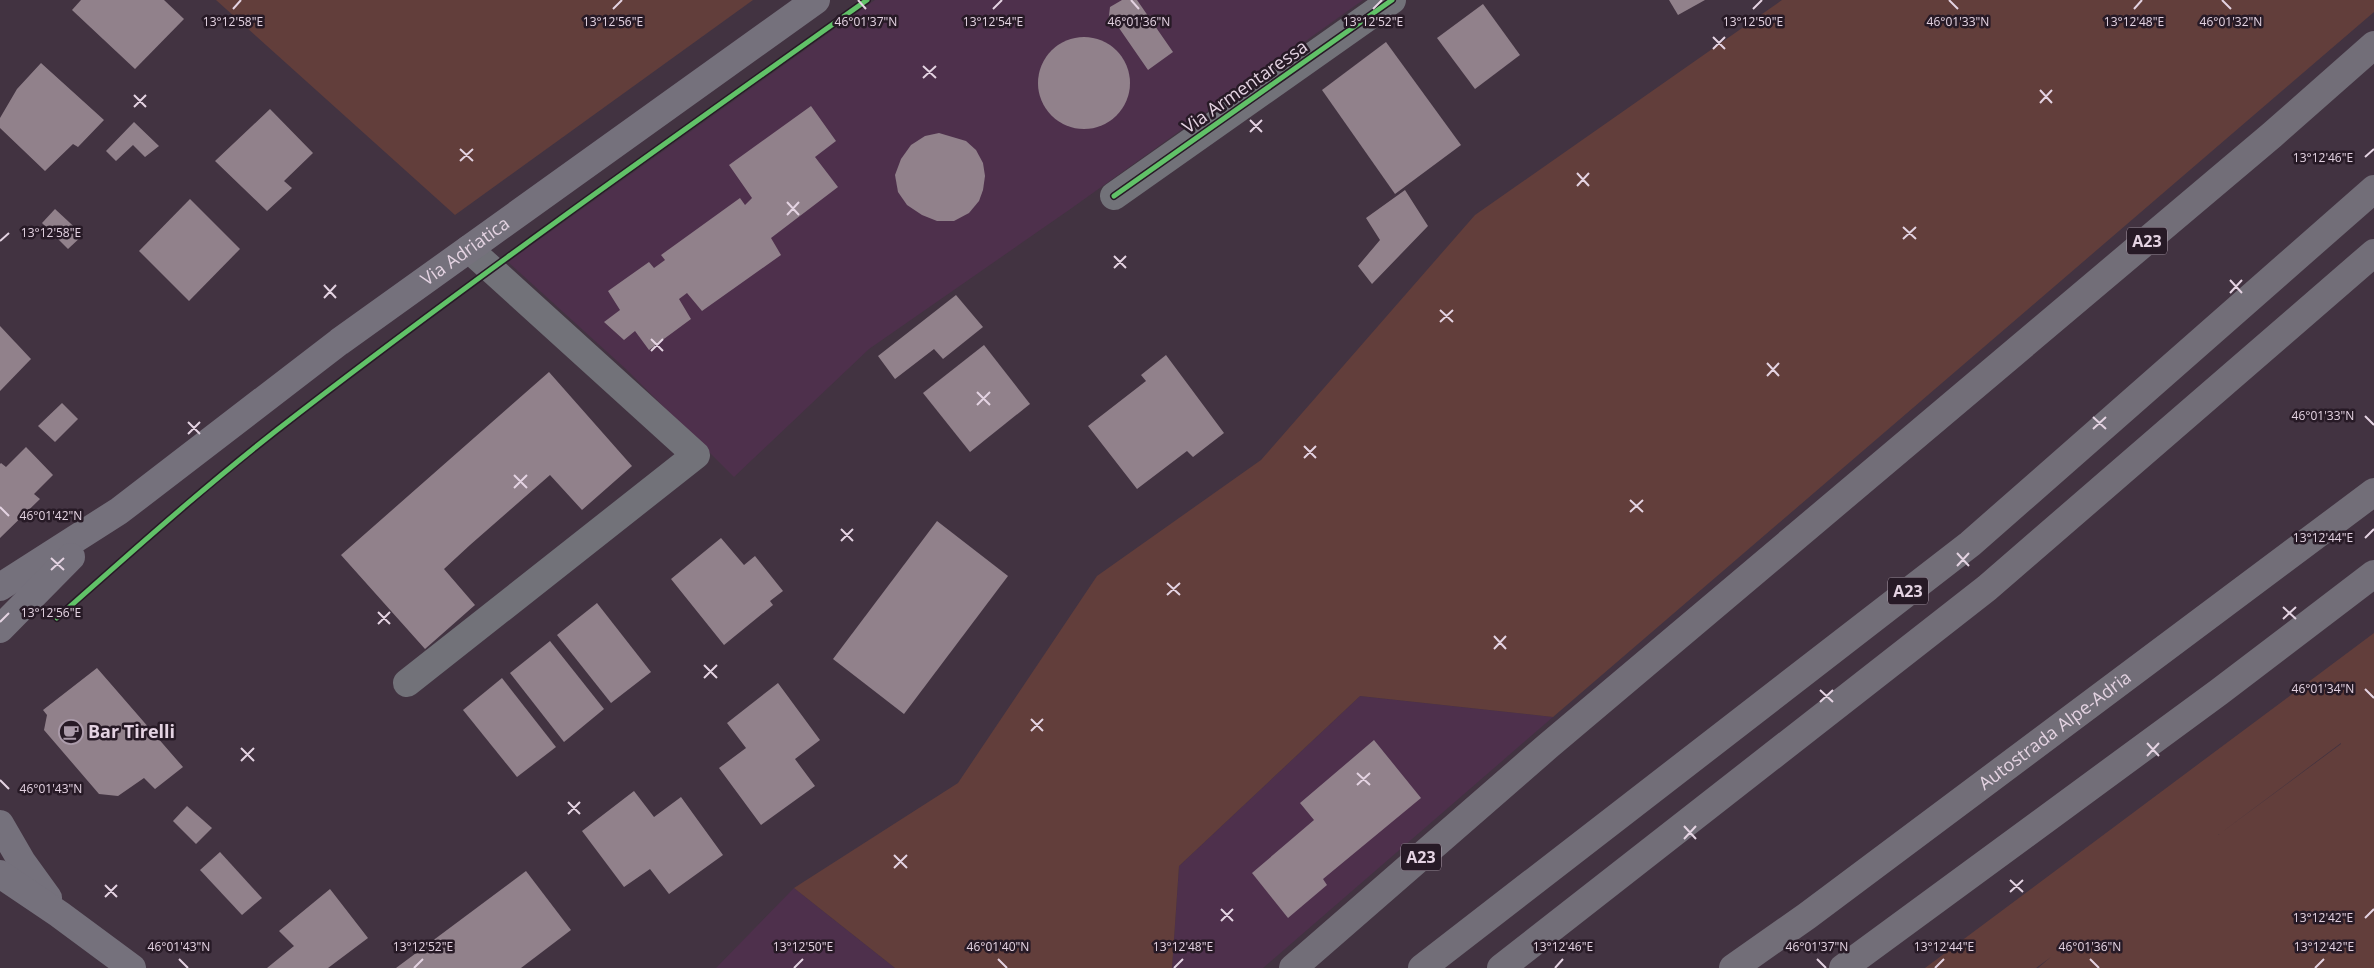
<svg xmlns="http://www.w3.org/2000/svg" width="2374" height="968" font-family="'Open Sans',sans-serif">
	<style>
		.built { fill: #4e304c }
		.green { fill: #623e3b; fill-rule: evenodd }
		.building { fill: #91818b }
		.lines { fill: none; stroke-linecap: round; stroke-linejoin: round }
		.minor { stroke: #727279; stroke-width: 28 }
		.major { stroke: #75717c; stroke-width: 28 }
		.highway { stroke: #726e78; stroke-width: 28 }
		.cycleway-casing { stroke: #271a26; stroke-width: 8 }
		.cycleway { stroke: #61c268; stroke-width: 5 }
		.ticks { fill: none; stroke: #e4d3e2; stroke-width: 2 }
		.labels { text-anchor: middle; stroke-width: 5; stroke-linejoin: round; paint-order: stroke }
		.shield { fill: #271a26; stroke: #ab9caa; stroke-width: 1 }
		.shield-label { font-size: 16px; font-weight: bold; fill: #e4d3e2 }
		.street-label { font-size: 18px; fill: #e4d3e2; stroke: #271a26 }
		.poi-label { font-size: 18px; font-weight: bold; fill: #e4d3e2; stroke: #271a26; text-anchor: start }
		.ticks-label { font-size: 12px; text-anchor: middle; fill: #e4d3e2; stroke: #271a26; stroke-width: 5; stroke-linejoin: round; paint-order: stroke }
	</style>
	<rect width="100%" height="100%" fill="#423341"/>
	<g class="built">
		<polygon points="875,0 1363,0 1069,210 869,349 734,477 627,370 508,262"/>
		<polygon points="1360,696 1553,717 1263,968 1172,968 1179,866"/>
		<polygon points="794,888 895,968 716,968"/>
	</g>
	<g class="green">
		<polygon points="216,0 753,0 455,215"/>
		<polygon points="1782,0 2374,0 2374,12 1553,717 1360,696 1179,866 1172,968 895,968 794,888 958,783 1097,576 1261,460 1475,215"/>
		<path d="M2374,633V968H2038L2051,957L2036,968H1925ZM2341,744L2218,835L2341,743Z"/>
	</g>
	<g class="building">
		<polygon points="81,0 164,0 184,19 135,69 72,10"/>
		<polygon points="1122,0 1137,0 1173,52 1148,70 1119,28 1108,24 1110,7"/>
		<polygon points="1669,0 1705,0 1678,15"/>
		<polygon points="1483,4 1520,55 1475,89 1437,38"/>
		<circle cx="1084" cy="83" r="46"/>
		<polygon points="1386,42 1461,145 1395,194 1322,90"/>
		<polygon points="41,63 104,120 78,147 73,144 45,171 0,128 0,118 17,89"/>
		<polygon points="811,106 836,141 815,157 838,187 771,238 781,255 702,311 687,293 679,299 691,319 649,350 635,331 624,340 604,322 620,310 608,291 649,262 654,268 665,260 661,255 740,198 745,205 752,198 729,165"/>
		<polygon points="270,109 313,153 284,181 292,188 267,211 215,161"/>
		<polygon points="134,122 159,146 145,157 133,145 116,161 106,151"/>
		<polygon points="939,133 966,141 976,150 983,163 985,176 983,190 979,201 969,213 954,221 937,221 922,215 907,205 898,192 895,175 901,159 911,145 925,136"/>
		<polygon points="1405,190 1428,226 1372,284 1358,266 1380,240 1366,218"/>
		<polygon points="190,199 240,249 189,301 139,251"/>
		<polygon points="55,209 83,235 68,249 42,223"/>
		<polygon points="956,295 983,327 943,359 934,349 895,379 878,356"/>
		<polygon points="0,326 31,359 0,391"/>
		<polygon points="984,345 1030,404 970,452 923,393"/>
		<polygon points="1166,355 1224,433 1193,457 1187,451 1137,489 1088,426 1146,381 1141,375"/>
		<polygon points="549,372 632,466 582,510 550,475 470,545 444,569 475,605 425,649 341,555"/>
		<polygon points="62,403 78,419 55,442 38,426"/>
		<polygon points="26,447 53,475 34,494 40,499 0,538 0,464 1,463 6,467"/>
		<polygon points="937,521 1008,576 904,714 833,659"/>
		<polygon points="721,538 744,565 755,556 783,591 770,601 773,605 724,645 671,579"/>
		<polygon points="597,603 651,672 611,703 557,635"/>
		<polygon points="550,641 604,709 564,742 510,673"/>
		<polygon points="97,668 183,767 155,789 144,778 118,796 99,794 44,730 47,715 43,710"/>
		<polygon points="502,678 556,747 517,777 463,710"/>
		<polygon points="778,683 820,740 795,759 815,786 761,825 719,768 746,748 727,723"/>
		<polygon points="1374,740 1421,798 1323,879 1327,885 1288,918 1252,873 1314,820 1300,803"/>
		<polygon points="634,791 654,817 681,797 723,855 669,894 650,869 624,887 582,831"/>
		<polygon points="187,806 212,828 196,844 173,821"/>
		<polygon points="220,852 262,898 242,915 200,870"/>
		<polygon points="526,871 571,930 521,968 396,968"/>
		<polygon points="330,889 368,938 328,968 267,968 294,946 279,931"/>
	</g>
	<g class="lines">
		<g class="minor">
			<polyline points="1114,196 1392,0"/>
			<polyline points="407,683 696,455 469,249"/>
		</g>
		<g class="major">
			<path id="s1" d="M0,587L119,511L339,342L816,0"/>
			<polyline points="0,629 71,557"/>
			<polyline points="0,824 22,862 48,898"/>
			<polyline points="0,874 59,914 132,968"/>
		</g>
		<g class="highway">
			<polyline points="1293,968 1548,746 2272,135 2374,45"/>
			<polyline points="1422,968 1970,544 2374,189"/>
			<polyline points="1501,968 1987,588 2374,253"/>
			<path id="s2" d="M1733,968L1807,916L2374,492"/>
			<polyline points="1843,968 2219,692 2374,574"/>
		</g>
		<defs>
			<g id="cycleway">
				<polyline points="1114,196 1392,0"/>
				<path d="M57,618C136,548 215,477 299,413C484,271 677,135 867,0"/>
			</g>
		</defs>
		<use href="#cycleway" class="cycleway-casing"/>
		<use href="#cycleway" class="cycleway"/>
	</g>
	<path class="ticks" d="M858,0L866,9M1131,0L1139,9M1949,0L1958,9M2222,0L2231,9M233,9L241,0M613,9L622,0M993,9L1002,0M1373,9L1382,0M1753,9L1762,0M2134,9L2142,0M1713,37L1725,49M1713,49L1725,37M923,66L936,78M923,78L936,66M2040,90L2052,103M134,95L146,107M2040,103L2052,90M134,107L146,95M1250,120L1262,132M1250,132L1262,120M460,149L473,161M2365,157L2374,149M460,161L473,149M1577,173L1589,186M1577,186L1589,173M787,202L799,215M787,215L799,202M1903,227L1916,239M1903,239L1916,227M0,241L9,233M1114,256L1126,268M1114,268L1126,256M2230,280L2242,293M324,285L336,298M2230,293L2242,280M324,298L336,285M1440,310L1453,322M1440,322L1453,310M651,339L663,351M651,351L663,339M1767,363L1779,376M1767,376L1779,363M977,392L990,405M977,405L990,392M2365,416L2374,425M2093,417L2106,429M188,422L200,434M2093,429L2106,417M188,434L200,422M1304,446L1316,458M1304,458L1316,446M514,475L527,488M514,488L527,475M1630,500L1643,512M0,507L9,516M1630,512L1643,500M841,529L853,541M2365,538L2374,529M841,541L853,529M1957,553L1969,566M51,558L64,570M1957,566L1969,553M51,570L64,558M1167,583L1180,595M1167,595L1180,583M2283,607L2296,619M378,612L390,624M2283,619L2296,607M0,622L9,613M378,624L390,612M1494,636L1506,649M1494,649L1506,636M704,665L717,678M704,678L717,665M2365,689L2374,698M1820,690L1833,702M1820,702L1833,690M1031,719L1043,731M1031,731L1043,719M2147,743L2159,756M241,748L254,761M2147,756L2159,743M241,761L254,748M1357,773L1370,785M0,780L9,789M1357,785L1370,773M568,802L580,814M568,814L580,802M1684,826L1696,839M1684,839L1696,826M894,855L907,868M894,868L907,855M2010,880L2023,892M105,885L117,897M2010,892L2023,880M105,897L117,885M1221,909L1233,921M2365,918L2374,909M1221,921L1233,909M179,959L188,968M998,959L1007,968M1817,959L1826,968M2090,959L2099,968M414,968L423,959M794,968L803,959M1174,968L1183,959M1555,968L1563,959M1935,968L1944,959M2315,968L2324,959"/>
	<defs>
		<symbol id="cafe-ring" viewBox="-11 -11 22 22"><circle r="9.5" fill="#271a26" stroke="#ab9baa" stroke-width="1.5"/><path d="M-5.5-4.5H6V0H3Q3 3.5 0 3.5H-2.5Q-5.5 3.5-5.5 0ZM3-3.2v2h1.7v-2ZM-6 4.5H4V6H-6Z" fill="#ab9baa"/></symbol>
	</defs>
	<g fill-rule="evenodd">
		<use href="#cafe-ring" x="57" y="718" width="28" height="28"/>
	</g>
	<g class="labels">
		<g class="shield">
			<rect x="2127" y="227.5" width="40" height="27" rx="4"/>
			<rect x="1888" y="577.5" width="40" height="27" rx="4"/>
			<rect x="1401" y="843.5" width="40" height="27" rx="4"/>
		</g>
		<g class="shield-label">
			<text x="2147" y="247">A23</text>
			<text x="1908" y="597">A23</text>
			<text x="1421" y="863">A23</text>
		</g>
		<g class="street-label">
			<text transform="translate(1245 87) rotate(-35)" y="6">Via Armentaressa</text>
			<text dy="6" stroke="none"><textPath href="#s1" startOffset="574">Via Adriatica</textPath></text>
			<text dy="6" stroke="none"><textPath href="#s2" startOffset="400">Autostrada Alpe-Adria</textPath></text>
		</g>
		<g class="poi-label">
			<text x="88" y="738">Bar Tirelli</text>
		</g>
	</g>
	<g class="ticks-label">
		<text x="233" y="26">13°12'58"E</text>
		<text x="613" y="26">13°12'56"E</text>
		<text x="866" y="26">46°01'37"N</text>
		<text x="993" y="26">13°12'54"E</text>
		<text x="1139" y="26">46°01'36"N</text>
		<text x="1373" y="26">13°12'52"E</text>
		<text x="1753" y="26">13°12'50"E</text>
		<text x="1958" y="26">46°01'33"N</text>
		<text x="2134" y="26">13°12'48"E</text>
		<text x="2231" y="26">46°01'32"N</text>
		<text x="2323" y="162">13°12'46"E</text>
		<text x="51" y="237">13°12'58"E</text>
		<text x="2323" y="420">46°01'33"N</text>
		<text x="51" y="520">46°01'42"N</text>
		<text x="2323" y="542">13°12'44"E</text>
		<text x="51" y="617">13°12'56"E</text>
		<text x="2323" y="693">46°01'34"N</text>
		<text x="51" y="793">46°01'43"N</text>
		<text x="2323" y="922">13°12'42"E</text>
		<text x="1944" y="951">13°12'44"E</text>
		<text x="179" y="951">46°01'43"N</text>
		<text x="423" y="951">13°12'52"E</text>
		<text x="803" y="951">13°12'50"E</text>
		<text x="998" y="951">46°01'40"N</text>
		<text x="1183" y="951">13°12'48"E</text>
		<text x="1563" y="951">13°12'46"E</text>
		<text x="1817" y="951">46°01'37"N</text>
		<text x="2090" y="951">46°01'36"N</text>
		<text x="2324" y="951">13°12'42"E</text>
	</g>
</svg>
